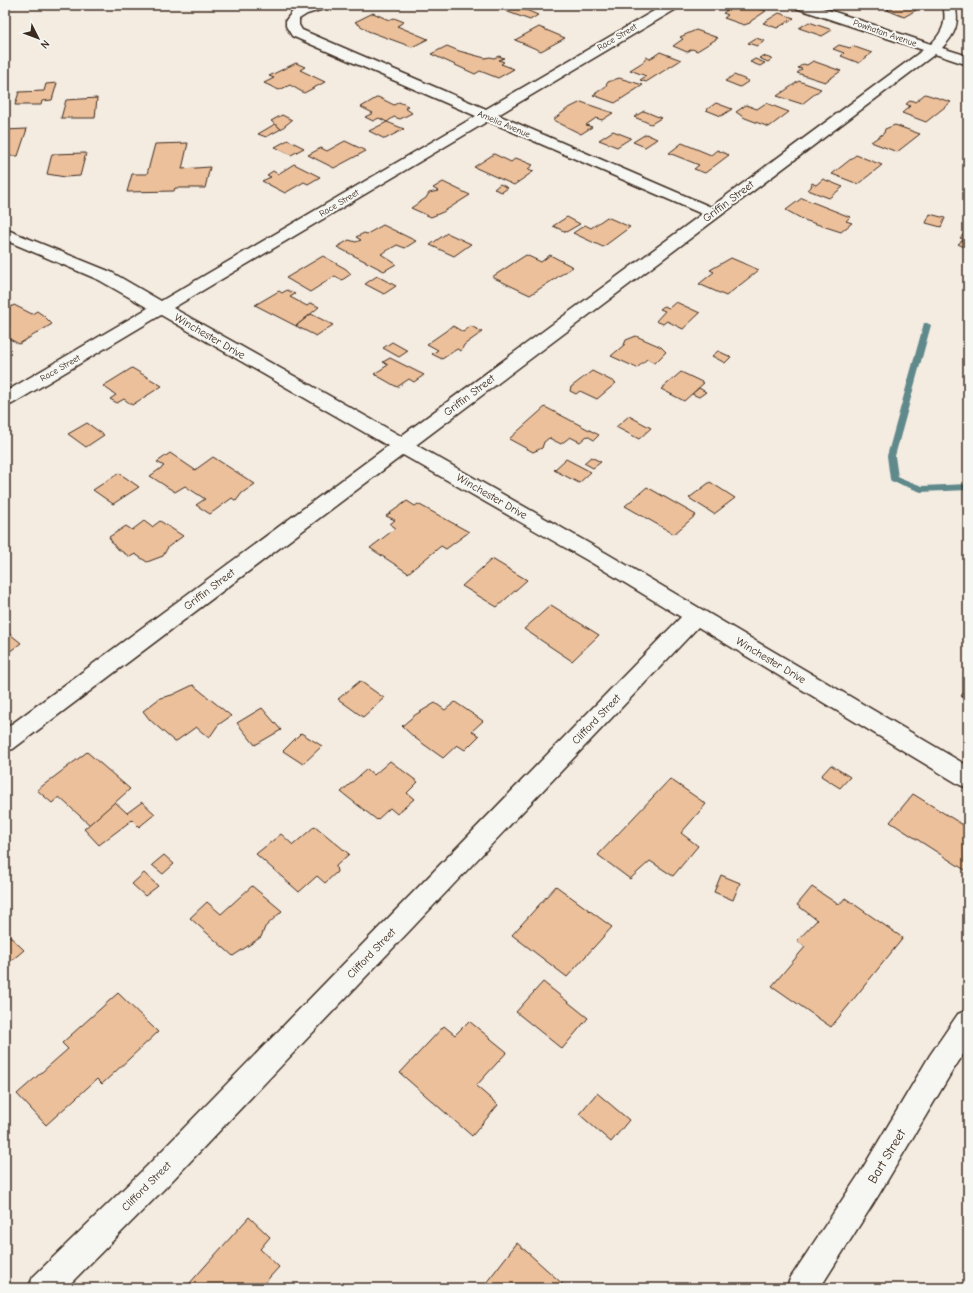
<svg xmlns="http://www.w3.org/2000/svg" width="973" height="1293" font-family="'Comic Neue',sans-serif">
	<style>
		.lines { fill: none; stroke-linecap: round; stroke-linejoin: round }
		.stream { fill: #61898c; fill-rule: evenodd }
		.building { fill: #ecc09b; stroke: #3b2a1e }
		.minor-casing { stroke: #3b2a1e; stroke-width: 3 }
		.minor { fill: #f6f6f2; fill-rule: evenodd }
		.labels { text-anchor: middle; stroke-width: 4; stroke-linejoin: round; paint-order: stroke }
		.far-street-label { font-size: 9px; fill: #3b2a1e; stroke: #f6f6f2 }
		.street-label { font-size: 11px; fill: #3b2a1e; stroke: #f6f6f2 }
		.near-street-label { font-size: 13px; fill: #3b2a1e; stroke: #f6f6f2 }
	</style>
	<rect width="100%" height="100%" fill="#f4ebe1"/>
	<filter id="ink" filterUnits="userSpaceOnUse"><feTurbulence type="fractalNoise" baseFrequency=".025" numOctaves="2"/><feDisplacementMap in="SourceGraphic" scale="8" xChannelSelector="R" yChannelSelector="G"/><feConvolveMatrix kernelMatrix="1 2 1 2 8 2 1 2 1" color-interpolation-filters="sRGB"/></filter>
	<g filter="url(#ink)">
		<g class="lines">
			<polygon class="stream" points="924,323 927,323 931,325 895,456 898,477 922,486 968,484 968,490 921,492 891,481 890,479 887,456"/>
		</g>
		<g class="building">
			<polygon points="514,5 538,15 530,20 508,12 505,10"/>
			<polygon points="734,5 749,5 766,11 751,21 750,23 744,25 724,18 728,15 723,13"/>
			<polygon points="879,5 925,5 904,17 887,10 889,9"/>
			<polygon points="373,13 389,20 394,18 404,22 397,26 428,39 412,47 368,31 355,22"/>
			<polygon points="779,13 794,18 777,28 763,23"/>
			<polygon points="809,22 832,30 822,36 799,28"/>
			<polygon points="539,27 565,38 541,51 515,40"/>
			<polygon points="696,30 718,38 697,51 692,49 687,52 673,46 683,39 680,37"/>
			<polygon points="756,38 765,41 757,46 748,43"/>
			<polygon points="839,45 850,48 852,46 872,53 859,63 841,56 844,53 833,49"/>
			<polygon points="447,46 459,51 485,58 490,57 494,58 499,56 504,58 499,60 504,62 501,64 514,69 498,78 480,71 475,74 431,54"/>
			<polygon points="660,52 681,60 646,82 640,80 646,76 630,70 643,62 646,57 650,59"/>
			<polygon points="763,56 772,59 768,62 759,58"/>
			<polygon points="755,59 765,63 760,66 750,62"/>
			<polygon points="813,61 841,71 825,82 797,73 802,69 798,68 803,64 807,65"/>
			<polygon points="296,63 305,67 300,70 325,82 304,93 290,85 279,90 264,83 274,78 269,76"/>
			<polygon points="734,75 749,81 740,87 725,81"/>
			<polygon points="619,78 643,85 615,103 593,95 605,87 608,82"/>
			<polygon points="799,81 821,89 802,104 777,96"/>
			<polygon points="57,83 52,100 42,101 41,105 15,105 19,92 44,91 46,84"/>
			<polygon points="925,94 951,102 926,122 902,113 910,106 906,104 911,100 915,102"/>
			<polygon points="378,97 394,105 399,102 408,106 405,108 412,113 400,119 394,117 387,122 379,118 373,121 365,117 373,113 361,107"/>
			<polygon points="97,98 95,118 61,118 66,100"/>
			<polygon points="581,102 613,113 602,120 596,118 586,125 592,127 581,134 553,120 567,109"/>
			<polygon points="716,103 732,109 721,116 706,110"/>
			<polygon points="766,103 789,112 769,127 745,118 736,112 746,105 757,109"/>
			<polygon points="644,111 661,118 651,124 634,117"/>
			<polygon points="282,115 292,120 281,129 271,121"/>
			<polygon points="387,122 404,129 385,139 369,131"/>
			<polygon points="275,124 281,129 266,137 258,134"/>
			<polygon points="895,125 920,134 897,152 871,142 884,133 885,129"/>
			<polygon points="27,129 18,156 5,156 5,130"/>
			<polygon points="613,131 631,138 617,147 599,140"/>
			<polygon points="646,134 657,139 645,147 633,142"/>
			<polygon points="288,140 304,148 291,155 275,147"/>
			<polygon points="345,141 366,151 334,168 308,155 321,148 327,151"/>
			<polygon points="188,143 182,169 210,167 205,188 175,188 174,191 127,192 132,174 147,174 155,144"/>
			<polygon points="682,143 711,155 717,150 729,155 705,173 694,169 699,165 669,153"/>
			<polygon points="86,153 80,176 65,177 47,174 52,154"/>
			<polygon points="494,154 511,162 516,158 533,165 528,169 534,171 514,185 474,167"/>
			<polygon points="856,155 882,165 858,184 832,174"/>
			<polygon points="294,164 320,177 308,184 304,182 285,193 262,181 271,177 267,175 273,171 278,174"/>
			<polygon points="823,179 843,187 829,198 808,190 811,187 812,183 816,185"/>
			<polygon points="443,182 470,195 443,212 431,217 411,208 426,198 429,193 438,191 433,188"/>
			<polygon points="500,184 508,188 502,192 494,189"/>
			<polygon points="802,198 850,217 846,221 852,223 841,232 804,220 786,210"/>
			<polygon points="930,214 945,218 941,227 926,223"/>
			<polygon points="567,217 580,224 566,232 553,226"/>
			<polygon points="607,217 630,227 603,247 573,233 585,225 591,228"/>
			<polygon points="383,225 416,241 405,248 397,245 381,254 396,264 384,271 337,247 349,240 356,242 361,240 356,237 364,233 367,234"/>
			<polygon points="968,229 968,249 958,244 964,239 960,238"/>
			<polygon points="447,233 471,244 454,256 430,245"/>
			<polygon points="526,255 541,262 550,255 573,267 530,295 492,277"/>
			<polygon points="323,256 346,269 351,274 342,280 335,276 310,292 286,278"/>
			<polygon points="731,258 759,270 726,296 699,284 714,272 710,270"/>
			<polygon points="377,276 396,286 384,294 365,284"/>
			<polygon points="287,290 295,294 290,297 307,306 311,303 319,307 296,326 255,305 279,291 282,293"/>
			<polygon points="676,302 700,313 683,329 667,321 663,324 656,321 665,311 660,309 664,306 669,308"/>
			<polygon points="14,305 32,314 37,311 44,316 52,324 19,344 6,337 10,335 5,332 5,311"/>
			<polygon points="311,314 333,325 316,336 296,326"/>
			<polygon points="453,326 463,332 471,326 482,332 464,345 461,351 457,349 442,359 432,354 438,350 427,344"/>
			<polygon points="636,336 661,347 666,352 655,363 647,359 637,368 611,356 624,345 626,340"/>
			<polygon points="392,342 408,351 399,357 383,348"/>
			<polygon points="718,351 731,357 725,363 712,356"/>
			<polygon points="390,358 424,375 414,382 409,379 397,387 374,374 388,365 383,362"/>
			<polygon points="132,368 162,386 132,405 124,399 117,403 110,399 116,395 103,386"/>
			<polygon points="592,371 616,383 597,399 580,391 576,394 570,391 571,387"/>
			<polygon points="681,372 704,383 684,401 661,389"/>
			<polygon points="699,388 706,392 699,397 692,394"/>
			<polygon points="545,407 599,435 594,440 587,436 580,442 570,437 561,444 549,438 544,442 542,448 533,452 509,439"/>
			<polygon points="629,416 651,428 639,439 616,427"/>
			<polygon points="87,423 104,435 86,447 68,434"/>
			<polygon points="170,453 195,470 213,457 255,484 242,493 236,501 232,498 210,514 196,505 205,499 185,486 175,492 150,476 164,466 157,462"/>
			<polygon points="591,457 601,462 593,468 584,463"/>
			<polygon points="566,459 591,472 579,483 554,470"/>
			<polygon points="119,473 139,487 113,504 93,490"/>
			<polygon points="710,482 735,498 714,514 689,498"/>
			<polygon points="647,487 696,515 674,534 625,506"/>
			<polygon points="407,501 415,506 418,504 469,532 446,549 441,546 408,573 370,548 396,528 390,524 395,520 386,516"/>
			<polygon points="144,521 152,527 160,521 183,536 168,547 163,556 147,562 135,554 130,557 115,547 109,537 126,526 132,530"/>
			<polygon points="492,559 527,580 497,607 462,586"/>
			<polygon points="551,605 599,635 572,661 524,629"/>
			<polygon points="5,630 21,643 5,655"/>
			<polygon points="360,681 384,698 363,717 338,699"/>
			<polygon points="193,685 231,716 218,725 209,738 196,727 175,742 150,720 143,711 160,698 172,695"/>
			<polygon points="968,687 968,700 961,696"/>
			<polygon points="455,702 483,721 472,731 479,736 465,750 457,745 443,758 415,738 402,726 415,715 435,703 445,710"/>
			<polygon points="262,708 281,730 255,745 237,723"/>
			<polygon points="301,733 322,746 303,764 283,751"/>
			<polygon points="87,752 130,789 90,825 59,797 52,803 37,790"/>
			<polygon points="390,761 418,782 407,793 414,799 397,814 390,808 377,820 341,792 367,769 374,775"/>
			<polygon points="831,765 850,777 840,788 821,776"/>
			<polygon points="670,779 706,804 681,833 698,846 673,876 650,861 630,879 598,855"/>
			<polygon points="913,794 968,828 968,872 890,822"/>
			<polygon points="115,802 127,813 142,802 155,814 139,827 132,820 99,845 84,829"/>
			<polygon points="315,826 349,854 336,866 337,872 325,883 317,876 299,892 256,854 281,834 293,845"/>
			<polygon points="164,855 174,864 163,874 152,865"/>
			<polygon points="144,873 158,886 145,896 132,884"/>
			<polygon points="721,875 740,883 733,900 714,892"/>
			<polygon points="252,886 282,911 265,927 261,937 233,956 190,918 207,902 221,914"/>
			<polygon points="556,886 612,927 567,977 512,935"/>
			<polygon points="812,887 839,905 845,898 903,938 831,1027 772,986 805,947 797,941 817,920 797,905"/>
			<polygon points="5,932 24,950 5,966"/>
			<polygon points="543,982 588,1018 562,1049 516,1012"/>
			<polygon points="118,993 158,1032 102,1084 97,1079 46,1125 17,1094 68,1049 62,1043"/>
			<polygon points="469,1021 507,1052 476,1086 498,1105 472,1136 400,1073 444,1026 455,1035"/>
			<polygon points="597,1093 629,1120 611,1142 579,1114"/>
			<polygon points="249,1217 270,1237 260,1249 279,1267 260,1288 193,1288 189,1284"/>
			<polygon points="517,1243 566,1287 566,1288 491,1288 486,1283"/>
		</g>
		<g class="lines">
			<defs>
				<g id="minor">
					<path d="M308,5H328L327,8L307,14L299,19V25L302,30L486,109L664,5H679L678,8L498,115L711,207L923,50L796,8L795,5H814L931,44C943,32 947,22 943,5H955C960,23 955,35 942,48L968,56V65L935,54L416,445L606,553L968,766V788L960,785L698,627L167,1186L66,1288H28L33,1277L147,1166L681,617L592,563L403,455L13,749L5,751V729L388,446L161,315L12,404L5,406V392L148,308L99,280L5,240V229L111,272L161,301L476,116L292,36L286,26V20L293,11ZM488,121L702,214L401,436L173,308Z"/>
					<polygon points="968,1010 968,1047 950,1075 878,1196 820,1288 786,1288 791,1277 858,1176 930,1055 958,1014"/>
				</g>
			</defs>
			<use href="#minor" class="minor-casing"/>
			<use href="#minor" class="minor"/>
		</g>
	</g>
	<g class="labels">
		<g class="far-street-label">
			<text transform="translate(885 33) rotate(19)" y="3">Powhatan Avenue</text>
			<text transform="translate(617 37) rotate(-31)" y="3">Race Street</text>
			<text transform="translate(504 124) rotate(23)" y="3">Amelia Avenue</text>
			<text transform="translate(339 203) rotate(-31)" y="3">Race Street</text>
			<text transform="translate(60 368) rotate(-30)" y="3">Race Street</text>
		</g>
		<g class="street-label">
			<text transform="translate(728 201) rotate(-37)" y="4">Griffin Street</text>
			<text transform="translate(210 336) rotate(30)" y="4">Winchester Drive</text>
			<text transform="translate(469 395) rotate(-37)" y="4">Griffin Street</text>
			<text transform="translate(492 496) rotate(30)" y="4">Winchester Drive</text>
			<text transform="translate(209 589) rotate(-37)" y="4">Griffin Street</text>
			<text transform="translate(771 660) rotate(31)" y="4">Winchester Drive</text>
			<text transform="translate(596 719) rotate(-46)" y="4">Clifford Street</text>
			<text transform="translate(371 953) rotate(-46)" y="4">Clifford Street</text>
			<text transform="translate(146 1186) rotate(-45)" y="4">Clifford Street</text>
		</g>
		<g class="near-street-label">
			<text transform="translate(886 1156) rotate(-59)" y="5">Bart Street</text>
		</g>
	</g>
	<rect width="973" height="1293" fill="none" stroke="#f6f6f2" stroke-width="20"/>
	<rect x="10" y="10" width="953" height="1273" fill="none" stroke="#3b2a1e" stroke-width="1.5" filter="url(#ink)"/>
	<g transform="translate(38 38) rotate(132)" stroke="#f6f6f2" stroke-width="3" paint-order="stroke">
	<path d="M0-3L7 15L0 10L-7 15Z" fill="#3b2a1e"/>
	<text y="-6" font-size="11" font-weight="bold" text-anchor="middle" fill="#3b2a1e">N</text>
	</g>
</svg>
